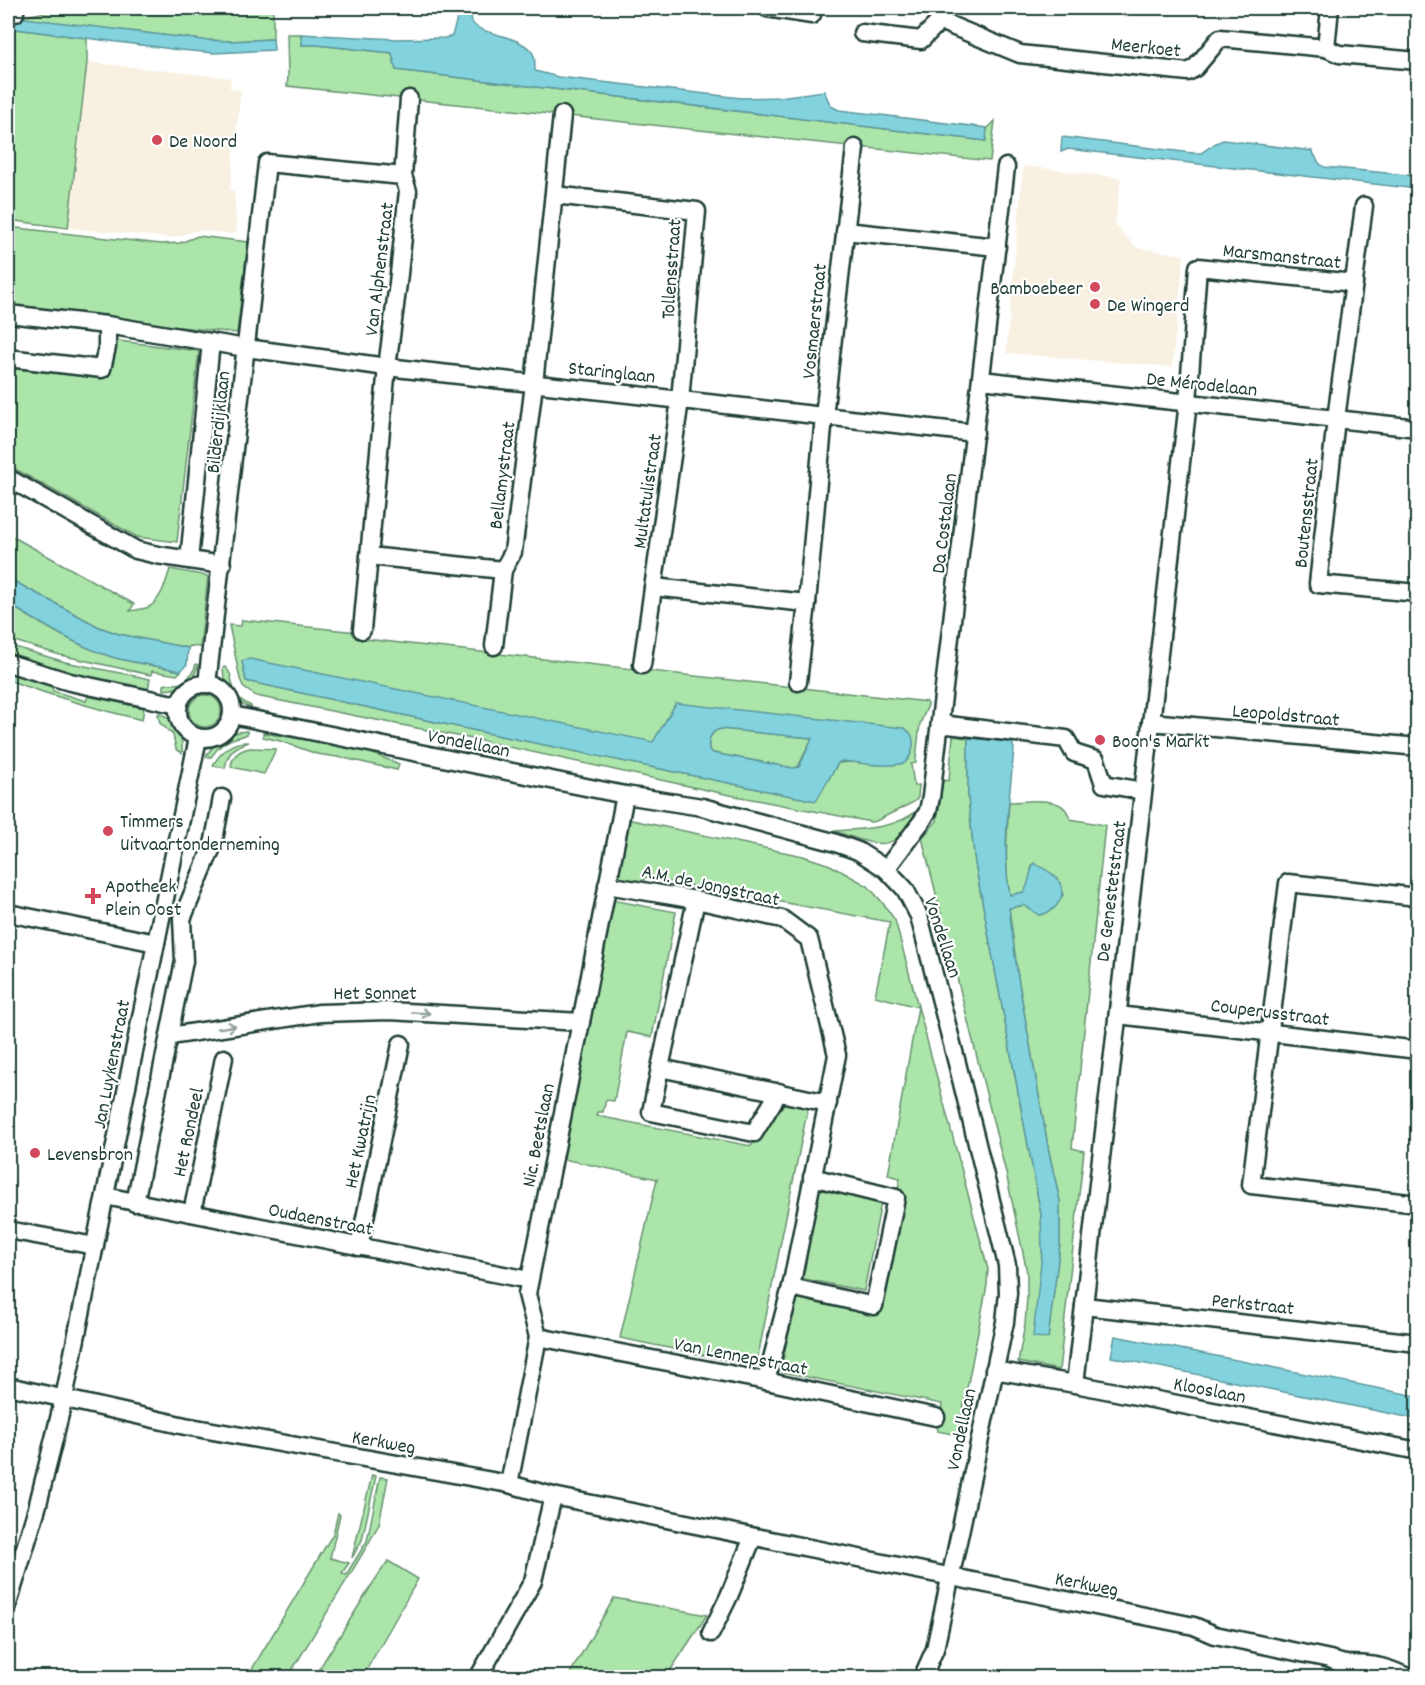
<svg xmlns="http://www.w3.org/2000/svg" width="1425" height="1685" font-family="Dekko,sans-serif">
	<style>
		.built { fill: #f8f1e2 }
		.green { fill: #ace5aa; stroke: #66916f; stroke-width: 1.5; fill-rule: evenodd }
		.water { fill: #83d3df; stroke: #5b979b; stroke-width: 1.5; fill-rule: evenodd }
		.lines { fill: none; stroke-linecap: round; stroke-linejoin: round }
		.minor-casing { stroke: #1f3d34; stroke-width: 21 }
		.minor { stroke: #fff; stroke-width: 16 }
		.oneway { stroke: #8f9e9a }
		.poi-dot { fill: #d1495b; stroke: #fff; stroke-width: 2 }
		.labels { text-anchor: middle; stroke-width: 4.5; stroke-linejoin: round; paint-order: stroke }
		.street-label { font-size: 20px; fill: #1f3d34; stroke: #fff }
		.poi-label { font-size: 20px; fill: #1f3d34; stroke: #fff; text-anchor: start }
	</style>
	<rect width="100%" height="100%" fill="#fff"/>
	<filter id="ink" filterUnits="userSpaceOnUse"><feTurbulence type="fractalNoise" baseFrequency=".0167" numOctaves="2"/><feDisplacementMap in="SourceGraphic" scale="12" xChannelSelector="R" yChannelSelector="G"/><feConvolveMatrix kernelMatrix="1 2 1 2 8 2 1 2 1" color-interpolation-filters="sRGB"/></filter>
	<g filter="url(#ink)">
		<g class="built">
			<polygon points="87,62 231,78 230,89 241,90 230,190 234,191 237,232 232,234 198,230 173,238 68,228"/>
			<polygon points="1025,166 1121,178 1115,225 1137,248 1184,255 1172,367 1006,353 1023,168"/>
		</g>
		<g class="green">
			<polygon points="62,8 273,8 273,39 230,41 203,40 19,18"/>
			<polygon points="8,28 87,38 87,62 68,228 8,220"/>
			<polygon points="287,34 301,34 302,45 317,45 392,53 396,70 985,141 987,129 995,121 990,161 287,86 288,76"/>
			<polygon points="8,227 161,244 180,243 198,236 248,242 237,333 8,309"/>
			<polygon points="111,340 199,351 177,542 137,537 8,465 8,368 102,378 107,376"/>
			<path d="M8,534L134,604L130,611C136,610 143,609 149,607C161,600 166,582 170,569L208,576L200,647L190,646L188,648L119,634L99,627L8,578Z"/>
			<path d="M8,604C41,624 75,645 112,657C134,663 158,666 181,671L177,675L152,671L151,675L60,655L8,639Z"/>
			<path d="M242,620L356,632V638L927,702L928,705L920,724L916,758V763L911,764L914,786L919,785L918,798L914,802L876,821L871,822L725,794L482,741L256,696L244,688L240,679L229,625L241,626ZM250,660L653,743L676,703L910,758L838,763L816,801L486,733L246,681L242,661Z"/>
			<path d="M8,645L65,662L150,679L148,689C100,685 53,669 8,654Z"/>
			<path d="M196,664L198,665C194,682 181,689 164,690V685C174,682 164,685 174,684C185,684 193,674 196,664Z"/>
			<path d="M225,667C237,676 225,694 251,706V708C235,704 223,683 223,668Z"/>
			<path d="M8,673L52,687L53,691L86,701L88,696L144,708L142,720C96,709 52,696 8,680Z"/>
			<circle cx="205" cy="711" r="16"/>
			<path d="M158,715L159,713C175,719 184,737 182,753L176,749L173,735L160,723Z"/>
			<path d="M721,729L812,738L798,767L793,768L713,753L709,750C708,740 710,731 721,729Z"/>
			<path d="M247,731V734C242,737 237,737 232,739C222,743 217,749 211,757H206C213,742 230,732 247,731Z"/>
			<polygon points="263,733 358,748 399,764 397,770 344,758 317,754 280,741 263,737"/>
			<path d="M953,736L968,738V797L975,863L1041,1214L1048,1338L1060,1244V1201L1049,1152L1018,978L1009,908L1024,905L1039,915C1051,913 1055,904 1063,895L1057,879L1032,866L1028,887L1024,892L1010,895C1004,865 1007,833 1009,802C1024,802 1057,796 1066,810C1067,811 1070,819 1070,819L1105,825L1072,1148L1084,1151L1059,1370L1018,1362L1025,1324L1027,1298V1272L1006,1173L922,838L937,821L943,781L949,780Z"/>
			<path d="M249,742C235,746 227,753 225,768L213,765C222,751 231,741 249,742Z"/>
			<path d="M250,748L276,749L264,774L231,767C232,756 239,750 250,748Z"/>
			<path d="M916,811C895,859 873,843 834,831C860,829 896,829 916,811Z"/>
			<polygon points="627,819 803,856 830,865 868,886 882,902 895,920 988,1269 987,1285 958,1435 937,1431 942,1404 782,1372 782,1365 794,1304 797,1298 875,1314 900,1178 888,1175 918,1007 875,996 890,922 645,877 642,884 616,879"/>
			<polygon points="612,900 676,912 652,1037 627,1032 614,1101 606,1100 603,1112 598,1112 597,1116 751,1146 785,1102 808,1107 756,1366 620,1338 657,1179 563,1159"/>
			<polygon points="818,1185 882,1197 864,1291 800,1278"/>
			<polygon points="372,1475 376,1476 362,1540 352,1558"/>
			<polygon points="380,1477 388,1478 379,1524 366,1548 288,1677 260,1677 249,1674 333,1534 338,1513 340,1515 330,1558 349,1563 342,1573 346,1575 367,1541"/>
			<polygon points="388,1561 418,1579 363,1676 359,1673 356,1677 314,1677 373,1583"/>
			<polygon points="614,1598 707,1615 666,1677 568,1677"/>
		</g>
		<g class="water">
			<path d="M460,8H471C471,12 471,18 472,22C479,36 525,34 534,56C535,61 535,66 535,71L558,77L741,98L779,97L824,91L831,106L839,110L987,128L986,141L396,70L392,53L317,45H302L301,34L396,39L445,38L452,36Z"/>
			<polygon points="8,16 203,40 230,41 273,39 274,50 215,53 180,50 8,28"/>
			<polygon points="1062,137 1192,153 1201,153 1216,143 1223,140 1305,150 1312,151 1319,163 1324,167 1417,176 1417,189 1068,149 1061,152"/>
			<path d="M8,578L99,627L119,634L188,648L187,664L181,671C158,666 134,663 112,657C74,645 42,623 8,604Z"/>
			<path d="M250,659L653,742L676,703L904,728C918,735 914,753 905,763C885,768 863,763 842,761L838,763L816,801L486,733L246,681L242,661ZM721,729L811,738L812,739L799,767L793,768L713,753L709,750C708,740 710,731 721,729Z"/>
			<path d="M968,738L1012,742L1014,749C1010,795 1001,849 1010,895L1024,892C1030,883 1029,872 1034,863C1041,868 1053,872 1058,880C1069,896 1056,912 1039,915L1024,905L1009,908L1018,978L1049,1152L1060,1201V1244L1048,1338L1033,1337L1042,1253L1041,1214L975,863L968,797Z"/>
			<polygon points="1115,1336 1417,1396 1417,1419 1111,1357"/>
		</g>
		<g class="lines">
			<defs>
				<g id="minor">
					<polyline points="767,8 812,15"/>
					<polyline points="942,8 940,21 1020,54 1188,72 1195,68 1220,38 1326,48 1330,8"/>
					<polyline points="15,13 15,8"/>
					<polyline points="862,33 921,40 940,21"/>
					<polyline points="1326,48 1339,54 1418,61"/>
					<polyline points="554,195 697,211 680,400 642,665"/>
					<polyline points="1364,206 1336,419 1318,584 1418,593"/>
					<polyline points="845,231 997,247"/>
					<polyline points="8,314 107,325 107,347 102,369 8,358"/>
					<polyline points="107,325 246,348 387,367 975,433"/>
					<polyline points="981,380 1418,428"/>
					<polyline points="8,478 136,550 157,555 222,565"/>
					<polyline points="369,556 503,570"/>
					<polyline points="189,560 211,342"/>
					<polyline points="653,587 807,603"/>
					<polyline points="362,630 387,367 398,283 408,191 403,176 409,99"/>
					<polyline points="494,646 503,570 513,552 534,384 562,115"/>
					<polyline points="8,663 70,682 178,705"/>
					<polyline points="798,682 807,603 824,416 855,148"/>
					<circle cx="205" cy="711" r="27"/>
					<polyline points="207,684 267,163 403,176"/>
					<polyline points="232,715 625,795 702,807 833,842 858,851 886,869 905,889 919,916 958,1067 1007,1265 1008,1293 1005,1322 935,1649 922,1678"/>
					<polyline points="1151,722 1418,747"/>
					<polyline points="940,724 1066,739 1074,753 1096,760 1104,784 1143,791"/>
					<polyline points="886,869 922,821 928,811 931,797 1006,167"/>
					<polyline points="607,885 696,900 782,919 809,939 837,1055 791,1287 766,1381"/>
					<polyline points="1418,897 1288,883 1251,1185 1418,1204"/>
					<polyline points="696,900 660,1068 828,1103"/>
					<polyline points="8,913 156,943"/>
					<polyline points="1118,1015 1418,1050"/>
					<polyline points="170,1036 320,1013 389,1011 581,1022"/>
					<polyline points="660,1068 651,1112 754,1133 779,1092"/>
					<polyline points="105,1196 529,1280"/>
					<polyline points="135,1203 184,961 182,919 213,845 222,798"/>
					<polyline points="192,1213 224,1058"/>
					<polyline points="8,1230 95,1246"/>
					<polyline points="359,1247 401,1044"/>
					<polyline points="791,1287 874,1306 896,1198 812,1177"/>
					<polyline points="1084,1306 1418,1343"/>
					<polyline points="538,1337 766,1381 936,1417"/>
					<polyline points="994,1370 1075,1384 1418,1451"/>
					<polyline points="1075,1384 1188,402 1198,267 1354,283"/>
					<path d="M8,1386L185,1426L509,1484L553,1496L1194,1626L1215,1635L1330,1659C1346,1667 1352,1663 1368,1665C1383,1666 1396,1672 1410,1678"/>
					<polyline points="509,1484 538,1337 527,1294 581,1022 625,795"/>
					<polyline points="8,1604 37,1508 64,1398 177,839 198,738"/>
					<polyline points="711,1633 729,1596 753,1537"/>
					<polyline points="478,1678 533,1581 553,1496"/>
				</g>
			</defs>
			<use href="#minor" class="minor-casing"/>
			<use href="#minor" class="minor"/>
		</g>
		<defs><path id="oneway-shaft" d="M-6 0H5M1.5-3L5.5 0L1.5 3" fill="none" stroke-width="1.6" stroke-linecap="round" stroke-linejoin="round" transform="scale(1.5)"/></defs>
		<g class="oneway">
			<use href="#oneway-shaft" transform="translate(421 1013) rotate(3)"/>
			<use href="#oneway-shaft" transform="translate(227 1027) rotate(-9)"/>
		</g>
	</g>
	<g class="poi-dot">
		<circle cx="157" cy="140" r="6"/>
		<circle cx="1095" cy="287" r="6"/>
		<circle cx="1095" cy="304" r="6"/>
		<circle cx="1100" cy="740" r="6"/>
		<circle cx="108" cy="831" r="6"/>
		<path d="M90 887h6v6h6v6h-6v6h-6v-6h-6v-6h6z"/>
		<circle cx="35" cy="1153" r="6"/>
	</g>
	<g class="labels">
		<g class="street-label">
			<text transform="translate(1146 46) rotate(6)" y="7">Meerkoet</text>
			<text transform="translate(1282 255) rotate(6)" y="7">Marsmanstraat</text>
			<text transform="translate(378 269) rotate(-83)" y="7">Van Alphenstraat</text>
			<text transform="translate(670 269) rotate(-86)" y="7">Tollensstraat</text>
			<text transform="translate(813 321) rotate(-84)" y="7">Vosmaerstraat</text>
			<text transform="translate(612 371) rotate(6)" y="7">Staringlaan</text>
			<text transform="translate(1202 383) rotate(6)" y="7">De Mérodelaan</text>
			<text transform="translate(217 422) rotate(-84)" y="7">Bilderdijklaan</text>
			<text transform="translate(501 475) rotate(-83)" y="7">Bellamystraat</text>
			<text transform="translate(646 491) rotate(-82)" y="7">Multatulistraat</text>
			<text transform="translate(1305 513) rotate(-84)" y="7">Boutensstraat</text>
			<text transform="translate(943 523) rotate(-83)" y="7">Da Costalaan</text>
			<text transform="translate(1286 714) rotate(5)" y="7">Leopoldstraat</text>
			<text transform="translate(469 742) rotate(11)" y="7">Vondellaan</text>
			<text transform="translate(711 884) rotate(12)" y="7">A.M. de Jongstraat</text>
			<text transform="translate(1110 891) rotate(-83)" y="7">De Genestetstraat</text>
			<text transform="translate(944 937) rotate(72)" y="7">Vondellaan</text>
			<text x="375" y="999">Het Sonnet</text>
			<text transform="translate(1270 1011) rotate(7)" y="7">Couperusstraat</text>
			<text transform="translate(110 1064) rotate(-79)" y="7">Jan Luykenstraat</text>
			<text transform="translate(187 1132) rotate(-78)" y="7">Het Rondeel</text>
			<text transform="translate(537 1135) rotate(-79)" y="7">Nic. Beetslaan</text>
			<text transform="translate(359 1141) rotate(-78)" y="7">Het Kwatrijn</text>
			<text transform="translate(321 1218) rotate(11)" y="7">Oudaenstraat</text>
			<text transform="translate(1253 1303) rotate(6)" y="7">Perkstraat</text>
			<text transform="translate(741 1355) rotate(11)" y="7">Van Lennepstraat</text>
			<text transform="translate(1210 1389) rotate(11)" y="7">Klooslaan</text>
			<text transform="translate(960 1429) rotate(-78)" y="7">Vondellaan</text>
			<text transform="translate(384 1441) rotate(10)" y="7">Kerkweg</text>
			<text transform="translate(1087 1583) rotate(11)" y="7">Kerkweg</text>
		</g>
		<g class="poi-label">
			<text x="169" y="147">De Noord</text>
			<text x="1083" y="294" text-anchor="end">Bamboebeer</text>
			<text x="1107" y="311">De Wingerd</text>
			<text x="1112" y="747">Boon's Markt</text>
			<text x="120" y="827">Timmers<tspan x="120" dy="23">Uitvaartonderneming</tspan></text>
			<text x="105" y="892">Apotheek<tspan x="105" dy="23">Plein Oost</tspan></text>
			<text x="47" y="1160">Levensbron</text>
		</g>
	</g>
	<rect width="1425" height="1685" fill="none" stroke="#fff" stroke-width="30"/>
	<rect x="15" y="15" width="1395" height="1655" fill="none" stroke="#1f3d34" stroke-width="2" filter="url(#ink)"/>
</svg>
